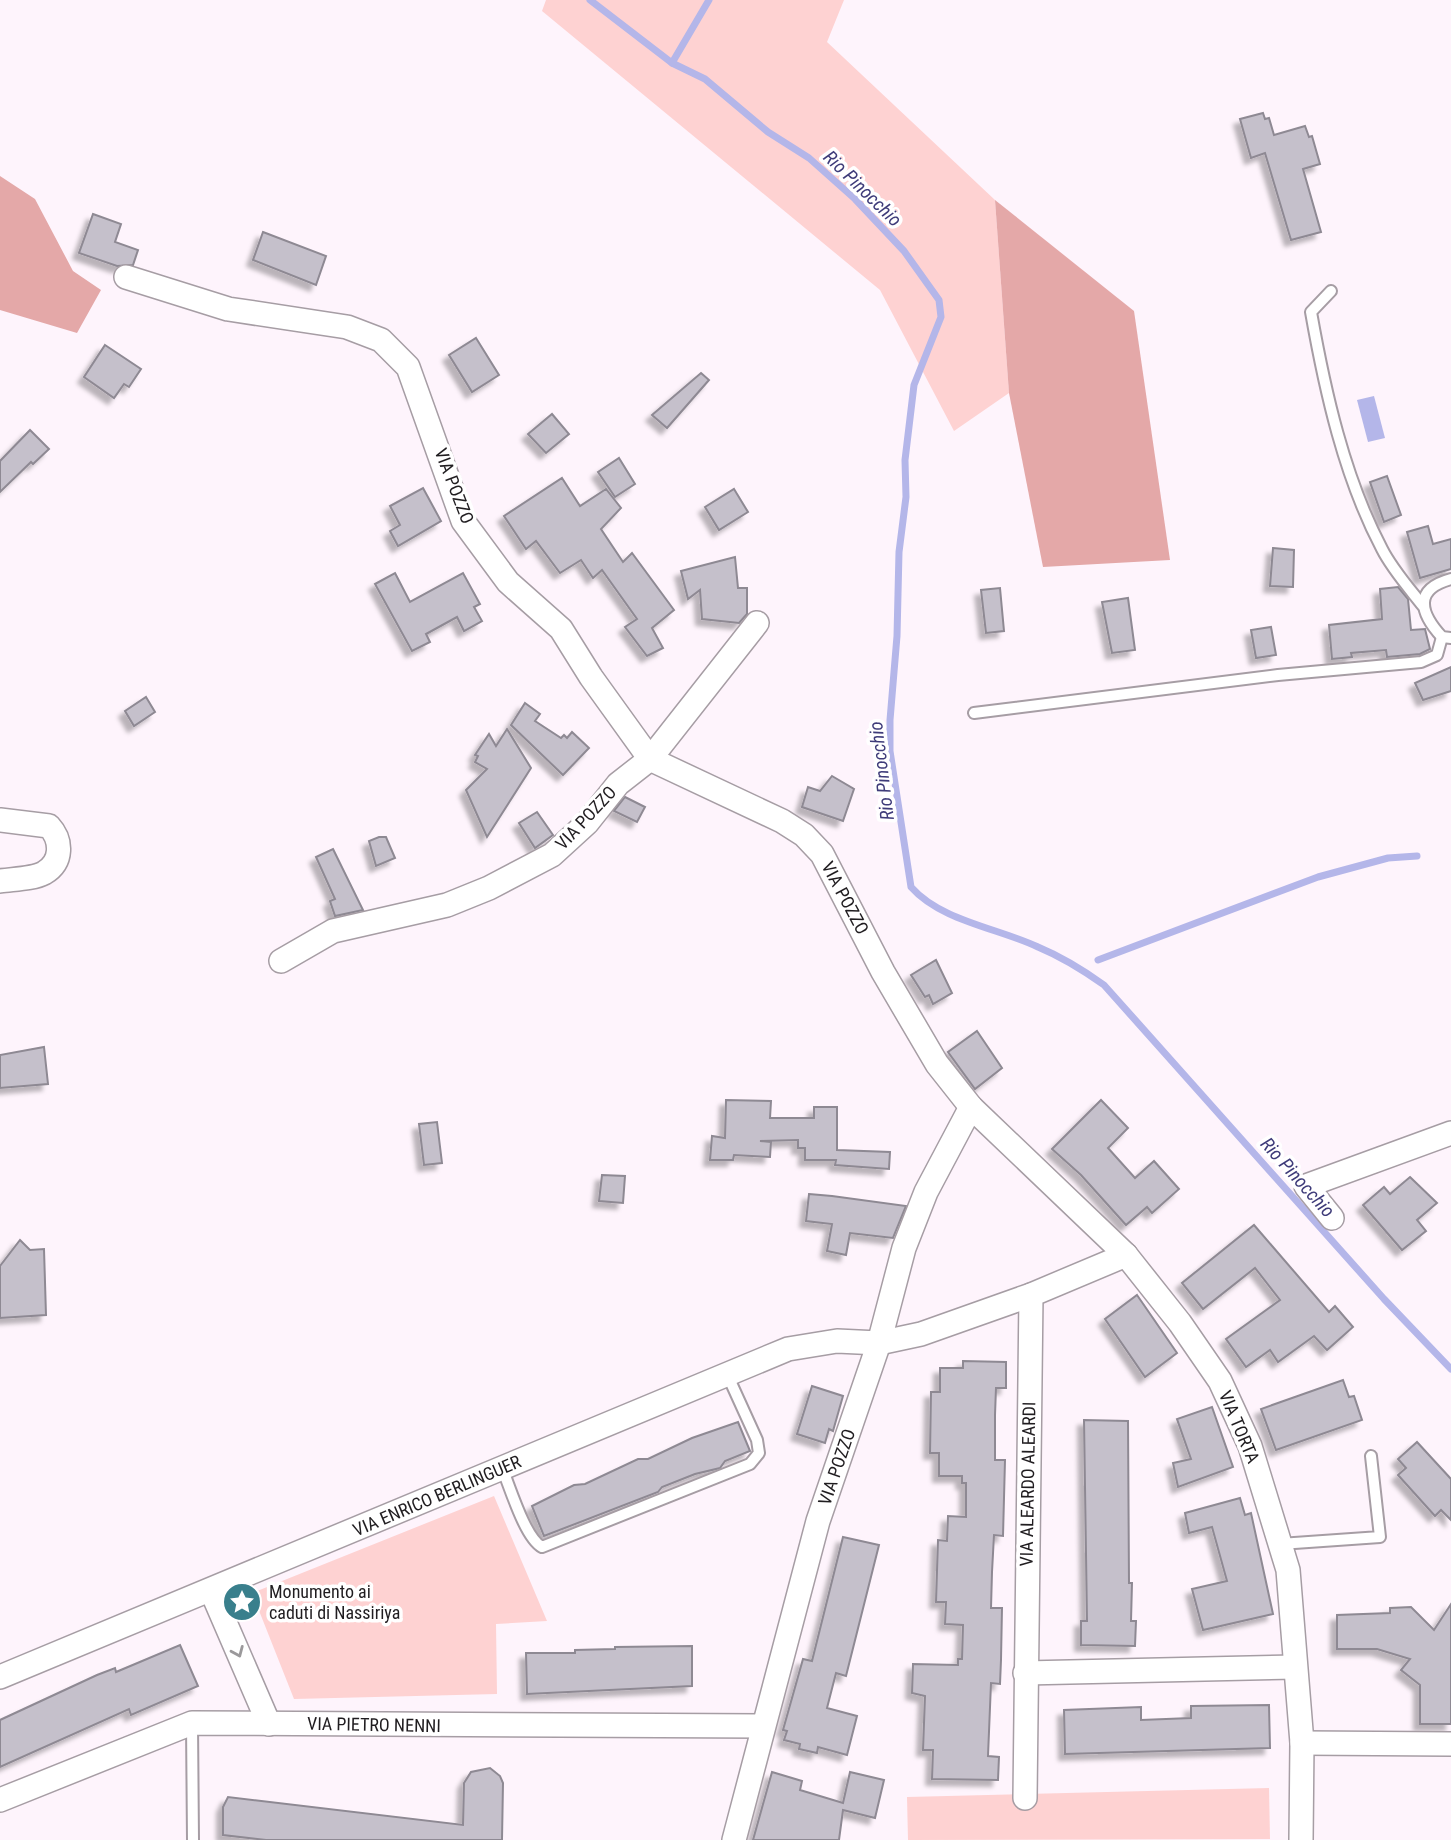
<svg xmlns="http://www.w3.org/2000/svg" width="1451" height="1840" font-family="'Roboto Condensed',sans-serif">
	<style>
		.green { fill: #fed2d2 }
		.forest { fill: #e4a8a8 }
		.water { fill: #b4b6e9 }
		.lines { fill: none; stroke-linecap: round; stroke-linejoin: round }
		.stream { stroke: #b4b6e9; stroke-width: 7 }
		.building { fill: #c5c0cb; stroke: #8e8993; stroke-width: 2; filter: url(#shadow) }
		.lane-casing { stroke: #a69da4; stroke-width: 14 }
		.street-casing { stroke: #a69da4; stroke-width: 26 }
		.lane { stroke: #fff; stroke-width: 10 }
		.street { stroke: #fff; stroke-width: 23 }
		.oneway { stroke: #9b999b }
		.labels { text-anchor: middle; stroke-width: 7; stroke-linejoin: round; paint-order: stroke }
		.street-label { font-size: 18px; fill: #201d20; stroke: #fff }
		.poi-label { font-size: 18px; fill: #201d20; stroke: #fff; text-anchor: start }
		.water-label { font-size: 19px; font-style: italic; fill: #3e3b79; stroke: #fff }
	</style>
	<defs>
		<filter id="shadow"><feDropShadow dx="-6" dy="6" stdDeviation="2" flood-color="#0004"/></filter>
	</defs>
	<rect width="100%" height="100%" fill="#fef4fc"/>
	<g class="green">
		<polygon points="546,0 844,0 827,42 995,200 1009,393 954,431 880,290 542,11"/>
		<polygon points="494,1496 547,1621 496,1624 497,1694 294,1699 252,1593"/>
		<polygon points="1269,1788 1270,1839 908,1840 907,1797"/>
	</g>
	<g class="forest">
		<polygon points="0,176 35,199 73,271 101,290 77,333 0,310"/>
		<polygon points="995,200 1134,311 1170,560 1043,567 1009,393"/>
	</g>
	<polygon class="water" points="1374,396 1385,438 1368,442 1357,400"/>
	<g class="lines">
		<g class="stream">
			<path d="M590,0L672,63L705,79L768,132L809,158L855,199L904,251L939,300L941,317L914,385L905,460L906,497L899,552L897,636L890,720V751L911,887C941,921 998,928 1038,947C1062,957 1083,970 1104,985L1384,1299L1451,1369"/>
			<polyline points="672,63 709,0"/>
			<polyline points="1098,960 1318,877 1388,858 1417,856"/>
		</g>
	</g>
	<g class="building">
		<polygon points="1263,113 1265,119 1269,118 1274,135 1305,126 1309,137 1312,136 1320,164 1303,169 1321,232 1291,240 1265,153 1251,158 1240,119"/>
		<polygon points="93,214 121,224 115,242 138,250 133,265 117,266 79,253"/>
		<polygon points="263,232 326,256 316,285 253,260"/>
		<polygon points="476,338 499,375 472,392 449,355"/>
		<polygon points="105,345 141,369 129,387 124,384 114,398 84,377"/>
		<polygon points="701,373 709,380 667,428 652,415"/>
		<polygon points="552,414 569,434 546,453 528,434"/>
		<polygon points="30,430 49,449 33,464 31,462 0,492 0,461"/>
		<polygon points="619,458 635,484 615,497 598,472"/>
		<polygon points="1387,476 1401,515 1384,522 1370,482"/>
		<polygon points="562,478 580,506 606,489 621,508 601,529 623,562 632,553 674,610 652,628 663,648 647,656 625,627 637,619 602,570 593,578 581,560 560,573 536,541 526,549 504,516"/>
		<polygon points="423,488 441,521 398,546 390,531 400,525 390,506"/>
		<polygon points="734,489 748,512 719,530 705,507"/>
		<polygon points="1428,526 1433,544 1451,539 1451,569 1420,578 1407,532"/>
		<polygon points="1273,548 1294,550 1293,587 1270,586"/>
		<polygon points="735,557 738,588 747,588 747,614 739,623 702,619 700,590 688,599 681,571"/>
		<polygon points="395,573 410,602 463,573 480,604 474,607 482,621 464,631 457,617 426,634 430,642 412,651 375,584"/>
		<polygon points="1398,587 1408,599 1411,630 1425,629 1430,649 1420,654 1387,657 1386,650 1351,653 1352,657 1332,659 1329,625 1382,619 1380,589"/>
		<polygon points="1000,588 1004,631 986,633 981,590"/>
		<polygon points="1128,598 1135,650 1112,653 1102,602"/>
		<polygon points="1271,627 1276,655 1256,658 1251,630"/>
		<polygon points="1451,667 1451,691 1423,700 1415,683"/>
		<polygon points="146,697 155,712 134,726 125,711"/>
		<polygon points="525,703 540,714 535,721 561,738 564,735 567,738 572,732 589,748 563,775 511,725"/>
		<polygon points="507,729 531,768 487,837 466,790 487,769 475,762 478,756 475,755 489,734 496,746"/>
		<polygon points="832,776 854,789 843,821 802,807 808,787 820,791"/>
		<polygon points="625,797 645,807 637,822 614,811"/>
		<polygon points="537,812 553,835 535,848 519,823"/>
		<polygon points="379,837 386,837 395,858 376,866 369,841"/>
		<polygon points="333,849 363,910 335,916 330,901 335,899 316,857"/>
		<polygon points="936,960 952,993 933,1004 929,995 925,997 911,975"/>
		<polygon points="977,1031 1002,1068 975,1089 948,1052"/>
		<polygon points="44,1047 48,1084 0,1088 0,1055"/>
		<polygon points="726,1100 771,1101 770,1118 814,1118 814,1107 837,1107 837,1150 890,1152 889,1169 835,1165 836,1160 805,1160 805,1148 798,1148 798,1140 760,1141 771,1142 770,1157 734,1155 733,1160 710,1160 712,1136 725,1138"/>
		<polygon points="1101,1100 1128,1128 1108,1148 1135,1178 1154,1161 1179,1189 1152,1213 1147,1207 1126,1225 1081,1175 1052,1149"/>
		<polygon points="437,1122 442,1163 424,1165 419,1124"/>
		<polygon points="602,1175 625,1176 623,1203 599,1201"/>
		<polygon points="1410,1177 1437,1203 1417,1220 1426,1231 1402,1250 1363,1205 1384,1187 1390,1194"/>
		<polygon points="809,1194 832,1196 906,1206 893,1238 850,1233 846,1255 827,1251 832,1224 806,1221"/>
		<polygon points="1254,1225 1329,1312 1335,1306 1353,1327 1327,1350 1314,1336 1278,1362 1270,1350 1246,1367 1226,1339 1280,1300 1255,1268 1203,1309 1182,1283"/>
		<polygon points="20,1240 30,1250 44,1249 46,1315 0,1318 0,1266"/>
		<polygon points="1137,1295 1177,1353 1145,1377 1105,1319"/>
		<polygon points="963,1361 1006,1362 1006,1388 996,1388 995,1415 995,1460 1005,1460 1003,1536 994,1535 992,1572 991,1608 1002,1608 1001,1660 1000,1684 991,1683 988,1756 999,1757 998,1780 932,1779 933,1750 923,1750 925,1696 912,1693 913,1664 958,1665 958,1659 962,1659 963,1625 945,1624 946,1602 936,1602 938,1540 947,1541 948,1516 966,1517 966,1483 962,1483 962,1476 939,1476 939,1453 930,1453 931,1392 940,1392 940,1368 963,1368"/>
		<polygon points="1343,1380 1349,1397 1354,1396 1362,1420 1276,1450 1261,1409"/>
		<polygon points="812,1386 843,1396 833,1431 829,1429 825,1443 797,1434"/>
		<polygon points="1212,1407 1233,1467 1178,1487 1173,1463 1191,1459 1177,1419"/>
		<polygon points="1084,1420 1128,1421 1129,1583 1132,1583 1131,1621 1136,1621 1135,1646 1081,1645 1081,1621 1087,1621"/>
		<polygon points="738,1422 750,1451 725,1461 720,1468 695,1474 662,1487 658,1492 544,1536 532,1506 574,1485 585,1484 638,1459 648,1459 692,1438"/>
		<polygon points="1417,1442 1451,1479 1451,1520 1441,1510 1435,1516 1398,1475 1406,1468 1398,1459"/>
		<polygon points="1240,1498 1245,1515 1251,1513 1273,1614 1203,1630 1192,1589 1227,1581 1212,1527 1189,1533 1185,1513"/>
		<polygon points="843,1537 879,1545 846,1676 836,1673 827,1708 857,1716 847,1755 818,1747 817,1753 799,1749 800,1744 784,1740 787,1731 783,1730 803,1659 812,1661"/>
		<polygon points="1451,1604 1451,1724 1420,1724 1420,1685 1401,1670 1410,1659 1377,1649 1337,1649 1337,1615 1390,1613 1390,1608 1411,1607 1434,1630"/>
		<polygon points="180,1645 198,1686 131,1715 129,1709 0,1767 0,1720 97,1675 115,1668 116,1672"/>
		<polygon points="692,1646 692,1686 527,1694 526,1653 575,1653 575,1650 615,1649 615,1647"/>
		<polygon points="1269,1705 1270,1748 1065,1754 1064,1710 1141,1707 1141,1720 1191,1718 1191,1706"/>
		<polygon points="490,1768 500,1776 503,1783 502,1840 266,1840 223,1835 223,1807 228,1797 463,1825 464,1783 471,1772"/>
		<polygon points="772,1772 802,1781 800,1790 843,1803 850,1772 884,1780 875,1818 843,1810 839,1840 753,1840"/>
	</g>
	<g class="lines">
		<defs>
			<g id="lane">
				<path d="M1331,291L1311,312C1325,391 1344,477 1382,549C1392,569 1409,588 1423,606"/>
				<path d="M1451,579C1414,589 1419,612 1442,637L1451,638"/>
				<polyline points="974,713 1278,675 1421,662 1437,655 1442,637"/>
				<path d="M502,1468C510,1487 525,1538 542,1547L750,1464L759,1453L757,1440L727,1374"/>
				<polyline points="1280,1544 1380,1537 1371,1456"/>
				<polyline points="192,1724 193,1840"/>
			</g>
			<g id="street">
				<polyline points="126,277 228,309 347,327 381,340 408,367 463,521 508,582 561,629 591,677 650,759 782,821 804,835 822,854 883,972 937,1064 971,1107 1126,1255 1180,1323 1220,1381 1250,1446 1288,1570 1302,1743 1301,1840"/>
				<path d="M0,820L49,826C62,840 63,862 44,873C33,879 13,879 0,881"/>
				<polyline points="281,961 333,931 447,905 489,888 552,855 587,823 618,784 650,759 757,623"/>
				<polyline points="1332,1218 1306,1186 1451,1133"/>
				<polyline points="211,1590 269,1724"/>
				<polyline points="1025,1673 1295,1667"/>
				<polyline points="0,1677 788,1349 837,1341 879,1343 921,1334 1031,1295"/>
				<polyline points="1302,1743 1451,1744"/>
				<polyline points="1025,1798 1031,1295 1126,1255"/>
				<polyline points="0,1800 192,1723 762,1726"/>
				<polyline points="734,1840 818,1521 879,1343 904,1248 926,1192 971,1107"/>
			</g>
		</defs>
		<use href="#lane" class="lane-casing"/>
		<use href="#street" class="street-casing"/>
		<use href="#lane" class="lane"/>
		<use href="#street" class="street"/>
	</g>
	<defs><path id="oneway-chevron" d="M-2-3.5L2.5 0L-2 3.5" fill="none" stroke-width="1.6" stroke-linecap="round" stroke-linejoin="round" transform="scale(1.75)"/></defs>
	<use class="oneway" href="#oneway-chevron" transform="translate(238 1652) rotate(67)"/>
	<defs>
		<symbol id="sight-disc" viewBox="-11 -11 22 22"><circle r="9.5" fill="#397f8c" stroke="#fff"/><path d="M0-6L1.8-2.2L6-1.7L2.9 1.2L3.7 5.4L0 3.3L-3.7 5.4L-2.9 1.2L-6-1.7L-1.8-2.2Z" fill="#fff"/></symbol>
	</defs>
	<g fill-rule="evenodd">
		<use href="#sight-disc" x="220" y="1580" width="44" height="44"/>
	</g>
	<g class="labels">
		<g class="street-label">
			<text transform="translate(454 486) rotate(69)" y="6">VIA POZZO</text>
			<text transform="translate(586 818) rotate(-47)" y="6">VIA POZZO</text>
			<text transform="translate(845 898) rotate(62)" y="6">VIA POZZO</text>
			<text transform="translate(1239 1427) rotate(67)" y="6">VIA TORTA</text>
			<text transform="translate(837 1467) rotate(-71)" y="6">VIA POZZO</text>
			<text transform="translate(1028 1484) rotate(-89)" y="6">VIA ALEARDO ALEARDI</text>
			<text transform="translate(437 1496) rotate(-23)" y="6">VIA ENRICO BERLINGUER</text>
			<text transform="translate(374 1725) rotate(1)" y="6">VIA PIETRO NENNI</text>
		</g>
		<g class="poi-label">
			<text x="269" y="1598">Monumento ai<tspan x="269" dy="21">caduti di Nassiriya</tspan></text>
		</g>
		<g class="water-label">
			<text transform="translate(863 188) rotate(44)" y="7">Rio Pinocchio</text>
			<text transform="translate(881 771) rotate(-97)" y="7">Rio Pinocchio</text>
			<text transform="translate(1298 1177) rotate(48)" y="7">Rio Pinocchio</text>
		</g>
	</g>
</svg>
